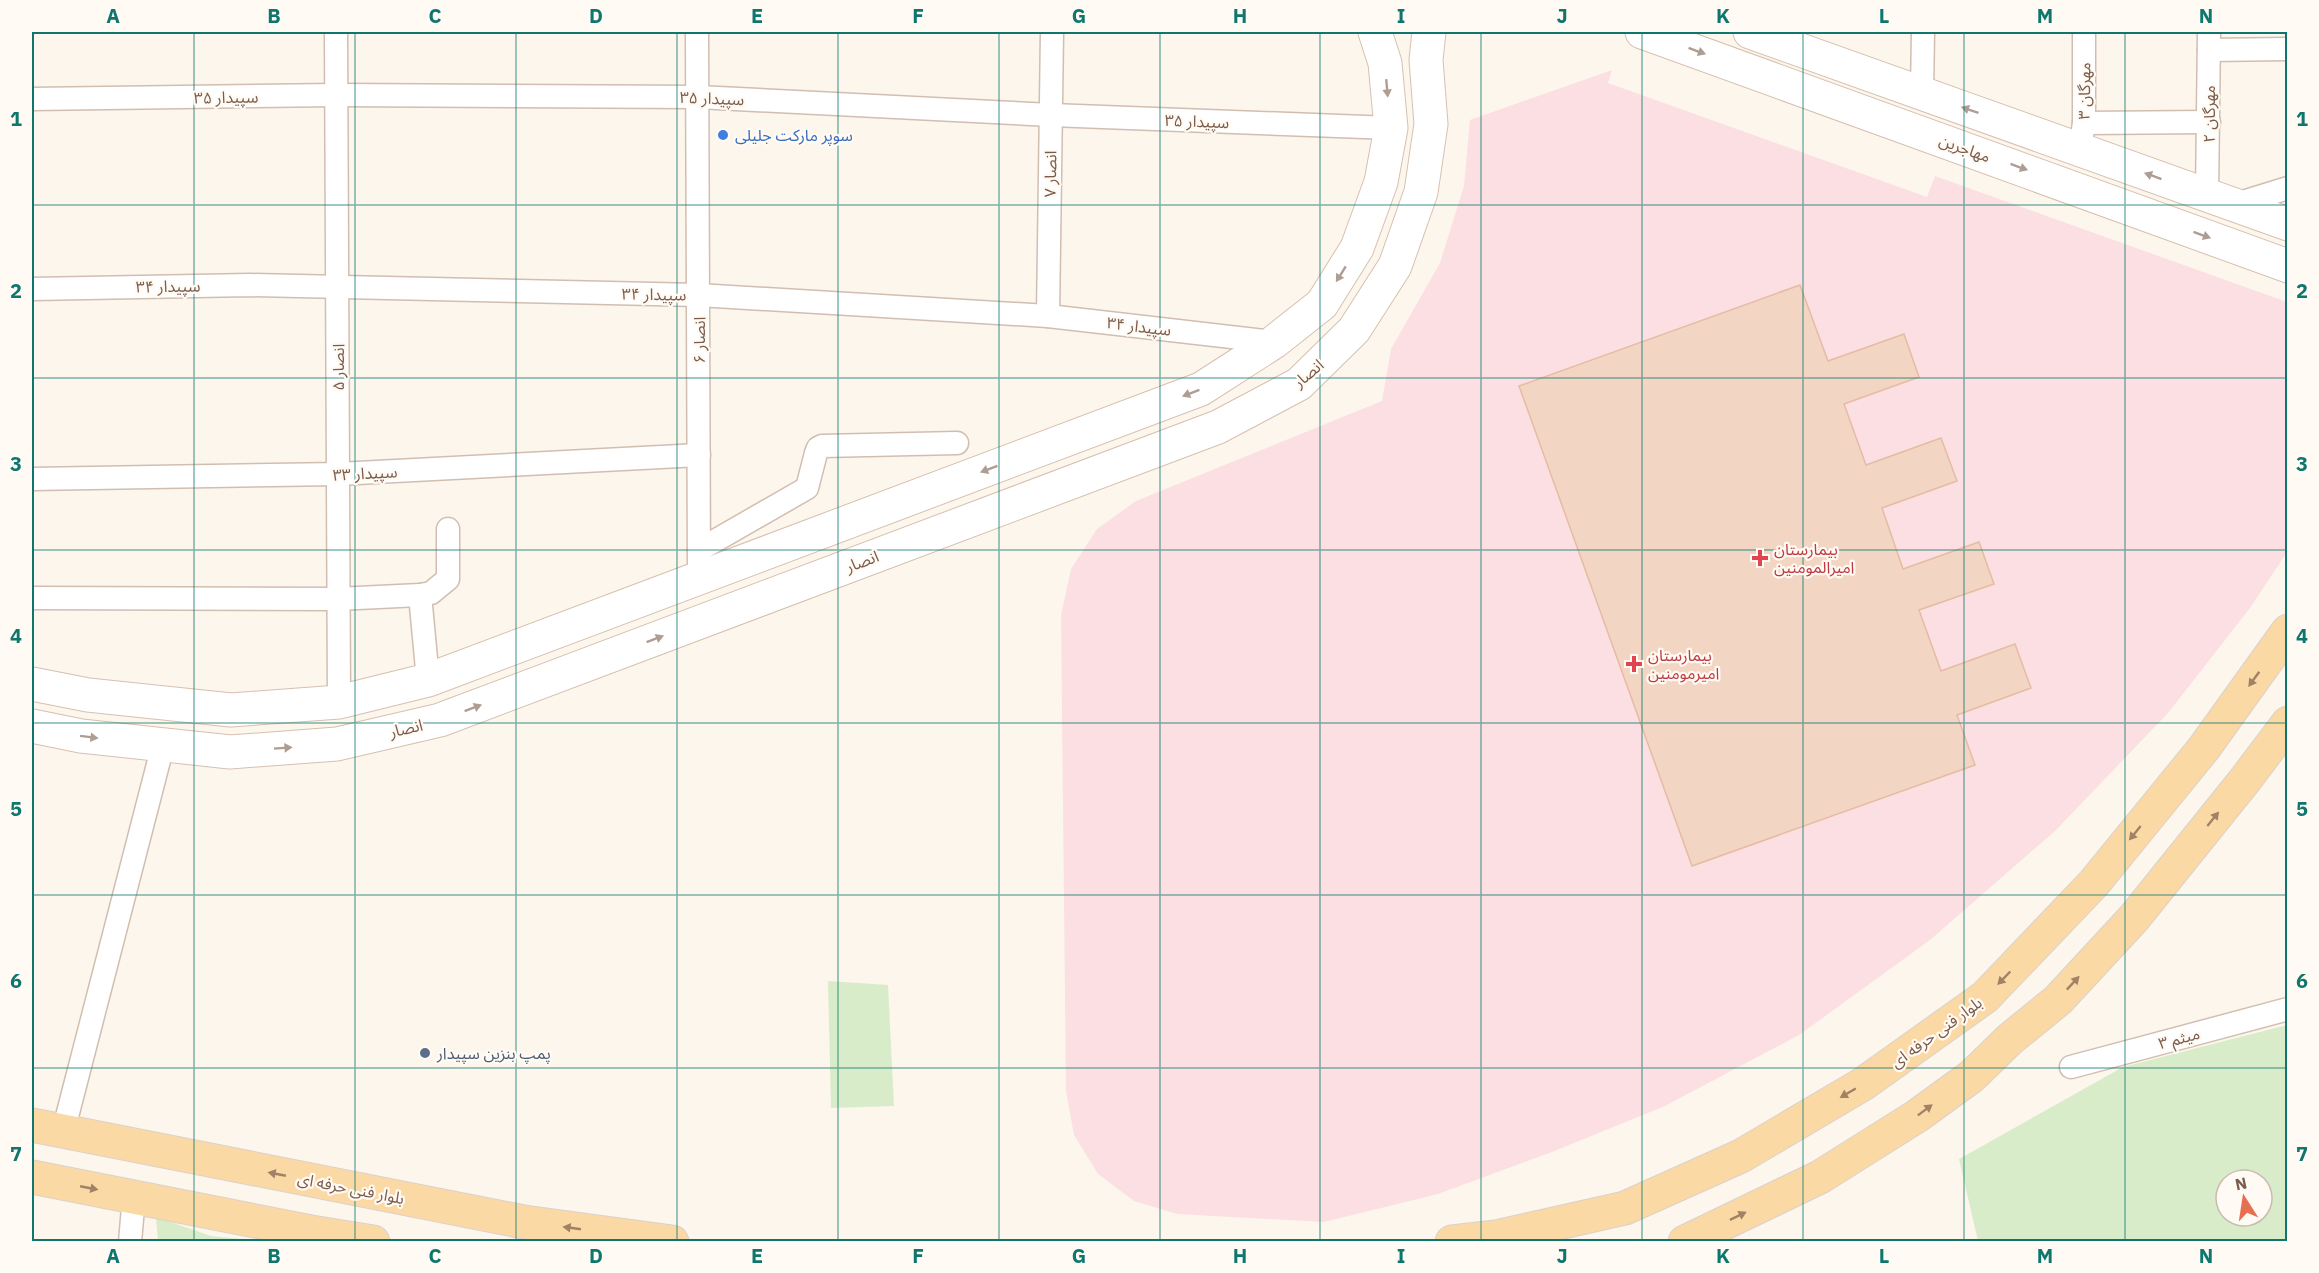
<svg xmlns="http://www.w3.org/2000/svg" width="2319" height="1273" font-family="'IBM Plex Sans','Noto Sans Arabic',sans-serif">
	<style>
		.medical { fill: #fbdfe3 }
		.green { fill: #d8ecc9; fill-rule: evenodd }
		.building { fill: #f3d5c3; stroke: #e6bba3; stroke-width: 1.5 }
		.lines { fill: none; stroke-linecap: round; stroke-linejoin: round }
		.street-casing { stroke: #d1beb0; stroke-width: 25 }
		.secondary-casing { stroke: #d6c0b0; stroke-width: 35 }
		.primary-casing { stroke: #dad1cd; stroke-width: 35 }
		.street { stroke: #fff; stroke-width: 22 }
		.secondary { stroke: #fff; stroke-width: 33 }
		.primary { stroke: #fbd9a5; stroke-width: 33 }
		.oneway { fill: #af9d94 }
		.oneway2 { fill: #a18267 }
		.grid { fill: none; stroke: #0f766e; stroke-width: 1.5; stroke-opacity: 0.55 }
		.shop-dot { fill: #3f7fe0; stroke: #fffaf3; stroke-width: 2 }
		.health-dot { fill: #e0444e; stroke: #fffaf3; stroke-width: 2 }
		.service-dot { fill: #5c6f8a; stroke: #fffaf3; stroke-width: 2 }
		.labels { text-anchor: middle; stroke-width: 4.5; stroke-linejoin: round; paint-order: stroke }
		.street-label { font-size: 16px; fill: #7a5c4d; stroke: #fffaf3 }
		.shop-label { font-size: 16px; fill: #366cbe; stroke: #fffaf3; text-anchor: start }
		.health-label { font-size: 16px; fill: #be3a42; stroke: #fffaf3; text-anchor: start }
		.service-label { font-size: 16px; fill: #4e5e75; stroke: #fffaf3; text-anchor: start }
		.neatline { fill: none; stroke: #0f766e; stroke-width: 2 }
		.grid-label { font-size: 20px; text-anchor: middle; font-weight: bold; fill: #0f766e }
	</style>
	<rect width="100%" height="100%" fill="#fdf6ec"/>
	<polygon class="medical" points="1612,70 1608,83 1927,197 1935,176 2287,302 2287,552 2250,608 2168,713 2055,831 1930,940 1799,1035 1665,1106 1552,1152 1438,1194 1324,1222 1177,1214 1134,1201 1098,1174 1074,1135 1066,1091 1061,615 1071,569 1097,529 1136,501 1382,401 1391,349 1440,263 1464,186 1470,120"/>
	<g class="green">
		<polygon points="828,981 888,985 894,1106 831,1108"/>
		<path d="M2287,1025V1241H1978L1959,1159L2123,1067ZM2226,1180H2262V1216H2226Z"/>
		<polygon points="156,1217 211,1236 260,1241 158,1241"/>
	</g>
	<polygon class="building" points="1800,285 1828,361 1904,334 1919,377 1844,404 1866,465 1941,438 1957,481 1882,508 1903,569 1979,542 1994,584 1919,610 1941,671 2015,644 2031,688 1957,715 1975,765 1692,866 1519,386"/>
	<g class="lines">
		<defs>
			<g id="street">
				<polyline points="336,32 339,702"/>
				<polyline points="697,32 699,577"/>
				<polyline points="2209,50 2288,49"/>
				<polyline points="1922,93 1923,32"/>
				<polyline points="32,99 337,95 698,97 1051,115 1391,128"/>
				<polyline points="2084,123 2209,122"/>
				<polyline points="2082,136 2084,123 2084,32"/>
				<polyline points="2207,196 2209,32"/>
				<polyline points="2233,205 2288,188"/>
				<polyline points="32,289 250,285 698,295 1048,316 1274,342"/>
				<polyline points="1048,316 1052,32"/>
				<polyline points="32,479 338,474 699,455"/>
				<polyline points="699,550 807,488 816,453 818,448 822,446 957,443"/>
				<polyline points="420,595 428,680"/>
				<polyline points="32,598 337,599 420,595 431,593 448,579 448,529"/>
				<polyline points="2071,1067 2288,1009"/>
				<polyline points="63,1132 163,745"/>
				<polyline points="130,1242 134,1196"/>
			</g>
			<g id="secondary">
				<polyline points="1642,32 2288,266"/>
				<polyline points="1750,32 2288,224"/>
				<polyline points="32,684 88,695 231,710 339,702 428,680 1201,389 1274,342 1322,304 1357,248 1381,182 1391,128 1385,63 1375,32"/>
				<polyline points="32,726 81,736 230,752 337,744 440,720 1218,427 1299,384 1354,330 1395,266 1421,192 1431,124 1426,60 1429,32"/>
			</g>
			<g id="primary">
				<polyline points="32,1125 524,1222 672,1242"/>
				<polyline points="32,1177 311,1232 373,1242"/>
				<polyline points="1452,1242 1496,1237 1625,1208 1741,1156 1863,1084 1985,997 2094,883 2204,748 2288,631"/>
				<polyline points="1685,1242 1820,1177 1917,1116 1972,1076 2010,1039 2058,1000 2134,918 2245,780 2288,723"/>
			</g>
		</defs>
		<use href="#street" class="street-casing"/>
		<use href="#secondary" class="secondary-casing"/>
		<use href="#primary" class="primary-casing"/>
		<use href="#street" class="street"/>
		<use href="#secondary" class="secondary"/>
		<use href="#primary" class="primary"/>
	</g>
	<defs><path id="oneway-solid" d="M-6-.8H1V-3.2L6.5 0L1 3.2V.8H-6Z" transform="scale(1.5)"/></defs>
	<g class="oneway">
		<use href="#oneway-solid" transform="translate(1697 51) rotate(20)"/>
		<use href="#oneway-solid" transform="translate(1387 88) rotate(85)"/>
		<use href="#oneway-solid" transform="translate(1970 110) rotate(-161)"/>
		<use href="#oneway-solid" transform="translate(2019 167) rotate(20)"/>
		<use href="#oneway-solid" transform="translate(2153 176) rotate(-160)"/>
		<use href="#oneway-solid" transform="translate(2202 235) rotate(20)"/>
		<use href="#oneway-solid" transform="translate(1341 274) rotate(122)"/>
		<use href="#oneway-solid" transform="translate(1191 393) rotate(159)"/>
		<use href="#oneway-solid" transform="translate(989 469) rotate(159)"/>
		<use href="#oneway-solid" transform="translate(655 639) rotate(-21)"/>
		<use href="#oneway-solid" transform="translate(473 708) rotate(-21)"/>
		<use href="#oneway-solid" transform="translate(89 737) rotate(7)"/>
		<use href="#oneway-solid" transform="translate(283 748) rotate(-4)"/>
	</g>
	<g class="oneway2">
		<use href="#oneway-solid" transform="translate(2254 679) rotate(126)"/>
		<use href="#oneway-solid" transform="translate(2213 819) rotate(-51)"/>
		<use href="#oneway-solid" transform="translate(2135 833) rotate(129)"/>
		<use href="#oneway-solid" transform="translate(2004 978) rotate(134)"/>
		<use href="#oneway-solid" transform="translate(2073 983) rotate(-47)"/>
		<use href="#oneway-solid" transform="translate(1848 1093) rotate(150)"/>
		<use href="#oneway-solid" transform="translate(1925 1110) rotate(-37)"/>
		<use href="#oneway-solid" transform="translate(277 1174) rotate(-169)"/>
		<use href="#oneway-solid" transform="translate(89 1188) rotate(11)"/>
		<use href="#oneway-solid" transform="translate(1738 1216) rotate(-26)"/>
		<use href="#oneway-solid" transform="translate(572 1228) rotate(-172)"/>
	</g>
	<path class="grid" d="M194,32V1242M355,32V1242M516,32V1242M677,32V1242M838,32V1242M999,32V1242M1160,32V1242M1320,32V1242M1481,32V1242M1642,32V1242M1803,32V1242M1964,32V1242M2125,32V1242M32,205H2288M32,378H2288M32,550H2288M32,723H2288M32,895H2288M32,1068H2288"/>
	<circle class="shop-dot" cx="723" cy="135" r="6"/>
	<g class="health-dot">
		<path d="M1757 549h6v6h6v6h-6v6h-6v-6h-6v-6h6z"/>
		<path d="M1631 655h6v6h6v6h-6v6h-6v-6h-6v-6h6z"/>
	</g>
	<circle class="service-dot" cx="425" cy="1053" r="6"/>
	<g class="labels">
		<g class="street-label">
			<text transform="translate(2084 91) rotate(-89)" y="6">مهرگان ۳</text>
			<text transform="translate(226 97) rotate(-1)" y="6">سپیدار ۳۵</text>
			<text transform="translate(712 98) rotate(2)" y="6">سپیدار ۳۵</text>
			<text transform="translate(2209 114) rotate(-90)" y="6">مهرگان ۲</text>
			<text transform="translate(1197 121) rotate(2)" y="6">سپیدار ۳۵</text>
			<text transform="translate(1965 148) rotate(20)" y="6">مهاجرین</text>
			<text transform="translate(1050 174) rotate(-89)" y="6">انصار ۷</text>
			<text transform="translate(168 286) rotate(-1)" y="6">سپیدار ۳۴</text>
			<text transform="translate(654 294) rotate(1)" y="6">سپیدار ۳۴</text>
			<text transform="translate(1139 326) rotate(7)" y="6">سپیدار ۳۴</text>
			<text transform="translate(699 340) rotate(-90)" y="6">انصار ۶</text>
			<text transform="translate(338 367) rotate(-90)" y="6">انصار ۵</text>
			<text transform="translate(1308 373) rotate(-40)" y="6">انصار</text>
			<text transform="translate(365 473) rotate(-3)" y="6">سپیدار ۳۳</text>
			<text transform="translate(862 561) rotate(-21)" y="6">انصار</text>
			<text transform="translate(406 728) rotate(-13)" y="6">انصار</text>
			<text transform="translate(1936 1032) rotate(-36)" y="6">بلوار فنی حرفه ای</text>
			<text transform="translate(2179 1038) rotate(-15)" y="6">میثم ۳</text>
			<text transform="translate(351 1188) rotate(11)" y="6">بلوار فنی حرفه ای</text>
		</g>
		<g class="shop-label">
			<text x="735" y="141">سوپر مارکت جلیلی</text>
		</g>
		<g class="health-label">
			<text x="1774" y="555">بیمارستان<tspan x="1774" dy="18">امیرالمومنین</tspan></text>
			<text x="1648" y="661">بیمارستان<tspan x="1648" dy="18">امیرمومنین</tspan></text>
		</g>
		<g class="service-label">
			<text x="437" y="1059">پمپ بنزین سپیدار</text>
		</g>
	</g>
	<rect width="2319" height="1273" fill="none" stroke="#fffaf3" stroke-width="66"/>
	<g transform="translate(2244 1198) rotate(348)"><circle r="28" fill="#fffaf3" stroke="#cabbb1" stroke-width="1.5"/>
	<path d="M0-4.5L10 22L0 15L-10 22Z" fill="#e76f51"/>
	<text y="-9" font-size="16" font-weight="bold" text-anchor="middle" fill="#7a5c4d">N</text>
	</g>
	<rect x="33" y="33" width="2253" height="1207" class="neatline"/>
	<g class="grid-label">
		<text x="113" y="23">A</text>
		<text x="274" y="23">B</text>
		<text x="435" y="23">C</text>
		<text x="596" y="23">D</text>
		<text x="757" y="23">E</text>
		<text x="918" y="23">F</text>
		<text x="1079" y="23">G</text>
		<text x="1240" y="23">H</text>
		<text x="1401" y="23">I</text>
		<text x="1562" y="23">J</text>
		<text x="1723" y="23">K</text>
		<text x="1884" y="23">L</text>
		<text x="2045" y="23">M</text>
		<text x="2206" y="23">N</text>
		<text x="16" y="126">1</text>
		<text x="2302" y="126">1</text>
		<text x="16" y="298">2</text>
		<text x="2302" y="298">2</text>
		<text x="16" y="471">3</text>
		<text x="2302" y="471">3</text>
		<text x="16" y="643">4</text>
		<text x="2302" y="643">4</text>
		<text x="16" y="816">5</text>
		<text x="2302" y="816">5</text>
		<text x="16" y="988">6</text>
		<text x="2302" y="988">6</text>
		<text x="16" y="1161">7</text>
		<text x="2302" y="1161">7</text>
		<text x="113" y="1263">A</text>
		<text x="274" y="1263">B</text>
		<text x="435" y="1263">C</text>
		<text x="596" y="1263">D</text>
		<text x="757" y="1263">E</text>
		<text x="918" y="1263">F</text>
		<text x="1079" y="1263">G</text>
		<text x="1240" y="1263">H</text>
		<text x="1401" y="1263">I</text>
		<text x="1562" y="1263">J</text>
		<text x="1723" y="1263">K</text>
		<text x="1884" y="1263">L</text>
		<text x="2045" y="1263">M</text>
		<text x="2206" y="1263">N</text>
	</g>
</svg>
